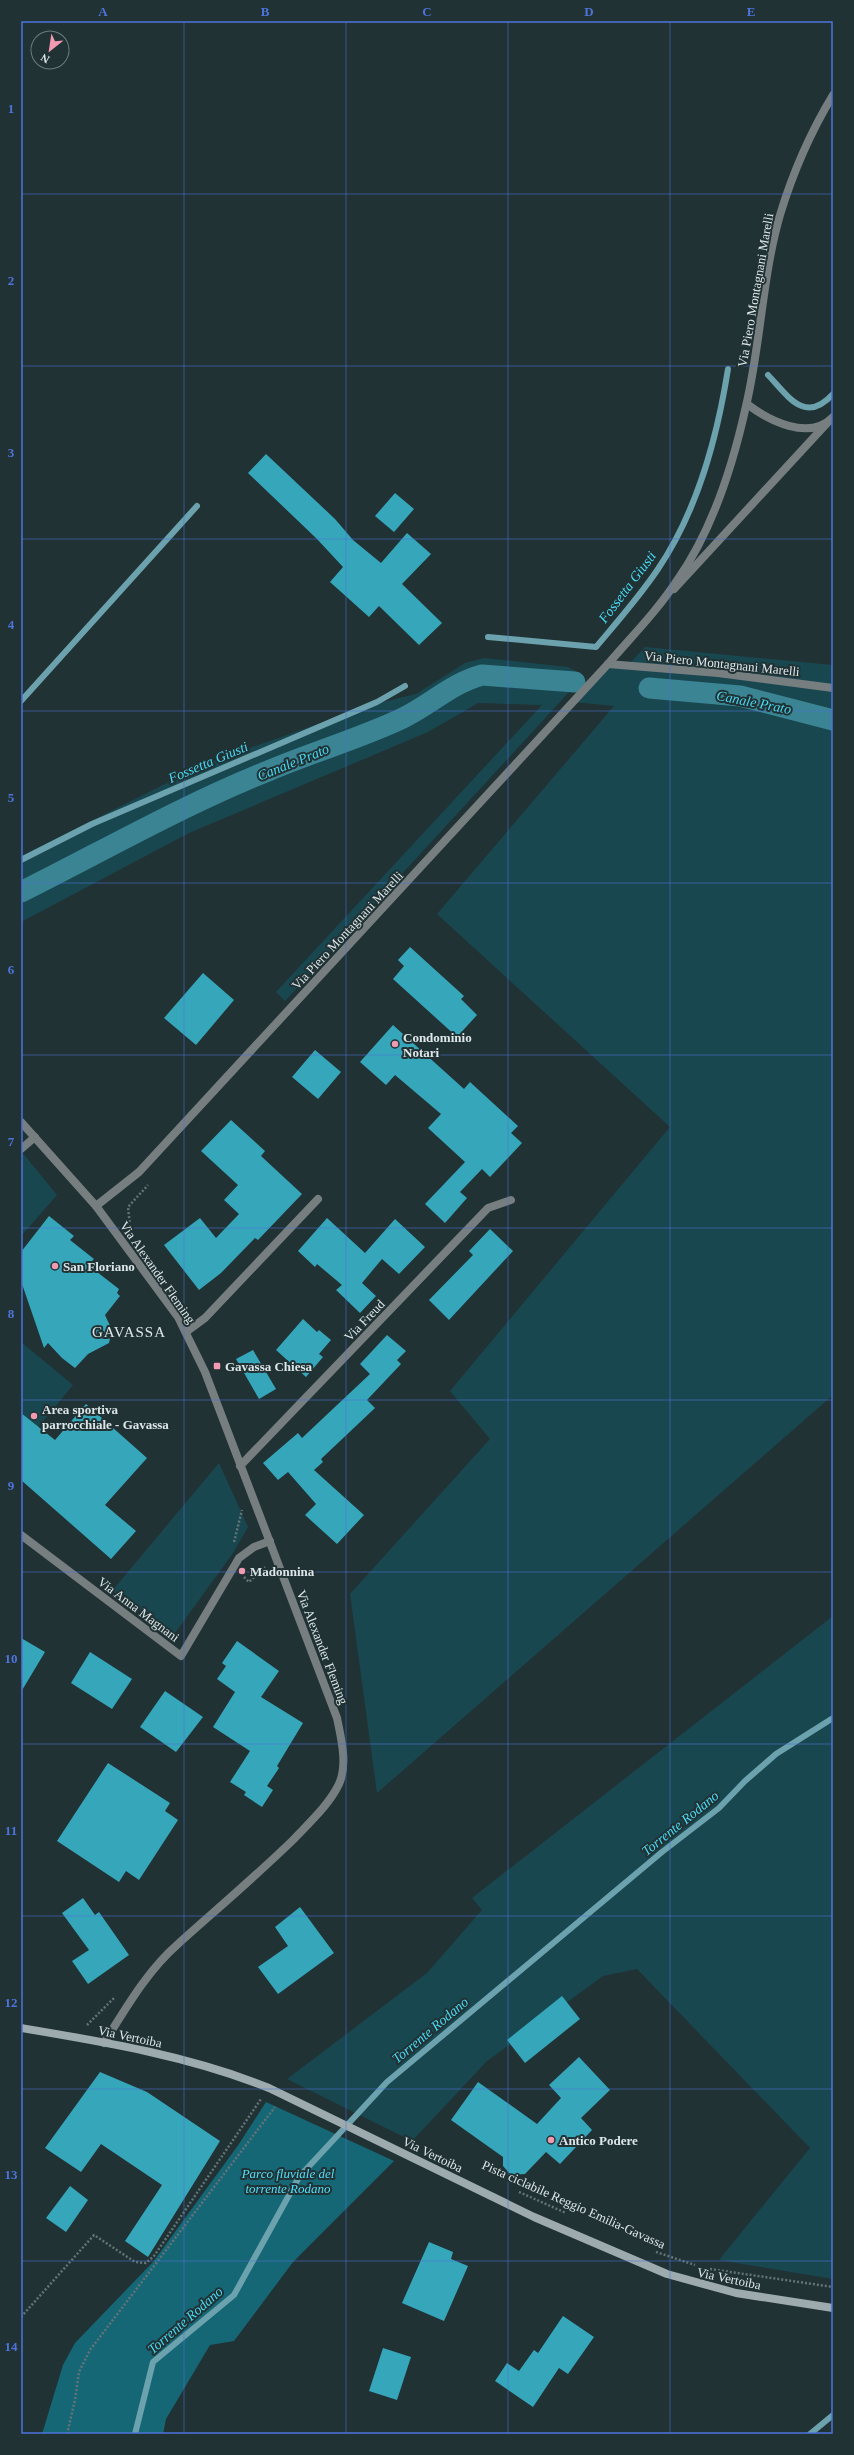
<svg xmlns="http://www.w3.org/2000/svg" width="854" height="2455" font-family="Georgia,serif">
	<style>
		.green { fill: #194750 }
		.forest { fill: #166776 }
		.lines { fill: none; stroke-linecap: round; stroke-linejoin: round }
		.stream { stroke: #6ba2ad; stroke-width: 6 }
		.canal { stroke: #3a8493; stroke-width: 21 }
		.building { fill: #36a6ba }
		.path { stroke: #647375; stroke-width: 2.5; stroke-dasharray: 2 2; stroke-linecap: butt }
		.service { stroke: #767e80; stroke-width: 8 }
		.minor { stroke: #767e80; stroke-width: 8 }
		.tertiary { stroke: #767e80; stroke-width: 8 }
		.secondary { stroke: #9eabae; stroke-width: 8 }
		.grid { fill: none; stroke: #4d74dc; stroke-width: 1; stroke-opacity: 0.55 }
		.poi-dot { fill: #f19ab1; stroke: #213235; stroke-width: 1.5 }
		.labels { text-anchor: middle; stroke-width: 4; stroke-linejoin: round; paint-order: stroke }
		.street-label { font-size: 13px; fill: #dde7e9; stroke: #213235 }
		.poi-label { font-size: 13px; font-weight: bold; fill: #dde7e9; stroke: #213235; text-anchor: start }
		.park-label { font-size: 13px; font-style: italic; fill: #50e0fb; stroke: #213235 }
		.water-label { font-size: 14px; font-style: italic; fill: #48daf5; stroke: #213235 }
		.quarter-label { font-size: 15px; letter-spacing: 1px; fill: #dde7e9; stroke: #213235 }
		.neatline { fill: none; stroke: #4d74dc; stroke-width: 1.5 }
		.grid-label { font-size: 13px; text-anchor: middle; font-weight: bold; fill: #4d74dc }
	</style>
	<rect width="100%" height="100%" fill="#213235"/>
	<g class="green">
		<polygon points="645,647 833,665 833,1395 377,1793 350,1594 490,1439 450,1391 670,1127 437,914 614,706 573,702 608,664 628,665"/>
		<polygon points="484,658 568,667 577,672 581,679 285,1001 276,992 542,705 478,703 428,732 189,833 21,922 21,856 207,763 375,704 416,694 465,663"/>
		<polygon points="21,1151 57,1195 21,1236"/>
		<polygon points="21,1342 73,1385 21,1448"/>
		<polygon points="219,1463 248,1527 233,1553 175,1633 112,1591"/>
		<polygon points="833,1616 833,2279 719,2260 810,2148 637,1969 603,1976 487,2061 412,2141 287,2079 427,1973 482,1910 472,1898"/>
	</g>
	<polygon class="forest" points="266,2102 394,2161 293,2262 234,2341 210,2345 166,2419 163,2434 42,2434 63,2365 75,2343 153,2262 239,2144"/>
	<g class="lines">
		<g class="stream">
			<path d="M768,375C788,396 805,425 833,394"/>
			<path d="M488,637L596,647C617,622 640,596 658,569C698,510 717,438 728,369"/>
			<polyline points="21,701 197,506"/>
			<polyline points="21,860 92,824 377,702 405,686"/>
			<polyline points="135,2434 153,2362 234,2295 299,2177 387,2082 662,1852 719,1808 745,1781 776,1754 833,1718"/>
			<polyline points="810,2434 833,2415"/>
		</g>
		<g class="canal">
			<polyline points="649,688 740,696 833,720"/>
			<path d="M21,892C103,851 183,805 268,771C312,752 359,739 403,718C430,705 452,683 482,675L575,682"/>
		</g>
	</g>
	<g class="building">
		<polygon points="266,454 335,519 353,540 381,563 407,533 431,554 402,584 442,623 419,645 379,606 369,617 330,582 343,567 317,539 248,473"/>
		<polygon points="395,493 414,509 394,532 375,516"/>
		<polygon points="410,947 464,996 461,999 477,1015 457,1037 393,979 404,966 398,960"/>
		<polygon points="203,973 234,1000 196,1045 164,1018"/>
		<polygon points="393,1025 464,1089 470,1082 518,1126 511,1133 522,1143 490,1177 482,1169 460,1192 467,1198 445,1223 425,1204 465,1162 428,1128 441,1114 395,1075 386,1085 360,1062"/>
		<polygon points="315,1050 341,1072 318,1099 292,1077"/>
		<polygon points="231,1120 265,1151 261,1156 302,1194 258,1240 255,1238 221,1273 199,1290 164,1245 200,1218 216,1238 239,1214 224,1200 238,1185 201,1151"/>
		<polygon points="49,1216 74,1236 70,1240 94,1259 88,1265 119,1289 117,1293 120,1296 105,1315 112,1330 109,1343 88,1354 75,1368 62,1358 48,1343 44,1348 21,1281 21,1252"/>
		<polygon points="327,1218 365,1253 395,1219 425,1247 399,1274 382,1259 362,1283 376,1296 360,1313 336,1290 342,1285 317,1264 315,1267 298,1251"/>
		<polygon points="490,1229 513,1251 449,1320 429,1300 473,1255 469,1251"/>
		<polygon points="303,1319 317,1332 319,1330 331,1340 319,1354 323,1357 306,1377 276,1350"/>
		<polygon points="387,1335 406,1351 397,1360 401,1364 367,1400 375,1408 321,1459 323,1462 314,1470 364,1515 337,1544 305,1515 316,1504 288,1472 278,1480 263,1463 298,1433 302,1438 370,1374 360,1364"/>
		<polygon points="253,1350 276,1389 259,1399 236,1359"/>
		<polygon points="86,1404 147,1458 105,1505 136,1531 111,1559 21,1480 21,1413 55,1440"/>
		<polygon points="21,1638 45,1652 21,1692"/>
		<polygon points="237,1641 279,1671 261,1697 303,1723 277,1766 279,1768 267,1786 273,1790 262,1807 244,1795 246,1792 230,1782 250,1751 213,1727 235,1692 217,1679 226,1666 222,1663"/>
		<polygon points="90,1652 132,1679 112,1709 71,1683"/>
		<polygon points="165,1691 203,1717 176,1752 140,1727"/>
		<polygon points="108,1763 170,1803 165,1811 178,1820 139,1880 126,1871 119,1882 57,1841"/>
		<polygon points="83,1898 95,1915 99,1912 129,1955 88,1984 72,1961 89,1950 62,1913"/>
		<polygon points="300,1907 334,1953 278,1994 258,1967 288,1946 275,1927"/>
		<polygon points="562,1996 580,2019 525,2063 507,2040"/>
		<polygon points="579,2057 610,2090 581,2118 592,2130 560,2164 546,2152 525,2174 511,2175 503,2166 503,2157 451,2120 478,2082 537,2124 561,2098 549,2085"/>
		<polygon points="100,2072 147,2092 220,2141 148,2257 125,2241 162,2185 101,2144 81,2172 45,2148"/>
		<polygon points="70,2186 88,2200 66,2232 46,2218"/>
		<polygon points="429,2242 453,2252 451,2259 468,2266 444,2321 402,2303"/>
		<polygon points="563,2316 594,2337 568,2374 559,2368 533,2407 495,2381 507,2363 519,2371 534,2350 538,2353"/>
		<polygon points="383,2348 411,2357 397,2400 369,2391"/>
	</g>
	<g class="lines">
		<g class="path">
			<polyline points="130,1226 128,1207 148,1185"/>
			<polyline points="234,1542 242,1510"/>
			<polyline points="244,1577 249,1582 265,1567"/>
			<polyline points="87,2025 114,1998"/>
			<polyline points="519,2192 566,2213"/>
			<polyline points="656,2252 695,2265"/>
			<polyline points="710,2269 833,2287"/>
			<polyline points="21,2317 94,2235 135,2262 146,2263 154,2256 261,2099"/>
			<polyline points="67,2434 75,2400 79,2372 90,2350 275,2107"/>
		</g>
		<g class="service">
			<polyline points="674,589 829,421"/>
			<polyline points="21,1149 35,1137"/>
		</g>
		<g class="minor">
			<path d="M747,404C768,420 809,442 833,417"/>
			<polyline points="608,664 718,673 833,688"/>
			<polyline points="186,1332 205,1318 318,1199"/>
			<polyline points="240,1466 488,1208 511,1200"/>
			<polyline points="21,1535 181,1656 239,1558 254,1547 270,1541"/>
		</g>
		<g class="tertiary">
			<path d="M21,1122L96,1206L178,1317L205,1372L337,1718C341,1738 348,1764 339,1784C329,1805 309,1823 293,1840C256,1876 217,1909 178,1944C147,1971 126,2008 104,2043"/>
			<path d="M96,1206L139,1172L608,664C632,636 658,610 678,579C713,529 733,465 746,406C761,343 762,277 780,215C793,172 810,133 833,95"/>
		</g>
		<path class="secondary" d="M21,2028C105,2042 190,2056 269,2088L534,2217L667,2274L736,2293L833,2308"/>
	</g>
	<path class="grid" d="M184,21V2434M346,21V2434M508,21V2434M670,21V2434M21,194H833M21,366H833M21,539H833M21,711H833M21,883H833M21,1055H833M21,1228H833M21,1400H833M21,1572H833M21,1744H833M21,1916H833M21,2089H833M21,2261H833"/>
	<g class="poi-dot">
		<circle cx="395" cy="1044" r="4"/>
		<circle cx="55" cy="1266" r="4"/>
		<rect x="213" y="1362" width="8" height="8" rx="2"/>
		<circle cx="34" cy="1416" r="4"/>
		<circle cx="242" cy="1571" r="4"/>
		<circle cx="551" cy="2140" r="4"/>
	</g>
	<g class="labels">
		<g class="street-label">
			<text transform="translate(755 290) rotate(-80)" y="5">Via Piero Montagnani Marelli</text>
			<text transform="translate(722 663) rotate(6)" y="5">Via Piero Montagnani Marelli</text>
			<text transform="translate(347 930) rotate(-47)" y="5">Via Piero Montagnani Marelli</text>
			<text transform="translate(158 1272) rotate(55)" y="5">Via Alexander Fleming</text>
			<text transform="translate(364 1320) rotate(-46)" y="5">Via Freud</text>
			<text transform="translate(139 1609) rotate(37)" y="5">Via Anna Magnani</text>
			<text transform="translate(323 1647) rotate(69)" y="5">Via Alexander Fleming</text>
			<text transform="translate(130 2036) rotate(12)" y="5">Via Vertoiba</text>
			<text transform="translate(433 2154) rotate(26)" y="5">Via Vertoiba</text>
			<text transform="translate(574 2204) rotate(24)" y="5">Pista ciclabile Reggio Emilia-Gavassa</text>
			<text transform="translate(729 2278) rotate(12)" y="5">Via Vertoiba</text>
		</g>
		<g class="poi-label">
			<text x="403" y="1042">Condominio<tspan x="403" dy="15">Notari</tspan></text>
			<text x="63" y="1271">San Floriano</text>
			<text x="225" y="1371">Gavassa Chiesa</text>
			<text x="42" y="1414">Area sportiva<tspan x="42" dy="15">parrocchiale - Gavassa</tspan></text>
			<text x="250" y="1576">Madonnina</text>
			<text x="559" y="2145">Antico Podere</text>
		</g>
		<g class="park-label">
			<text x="288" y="2178">Parco fluviale del<tspan x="288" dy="15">torrente Rodano</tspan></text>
		</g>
		<g class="water-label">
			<text transform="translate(627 587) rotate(-53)" y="5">Fossetta Giusti</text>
			<text transform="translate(754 702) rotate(11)" y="5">Canale Prato</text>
			<text transform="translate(208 762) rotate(-23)" y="5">Fossetta Giusti</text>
			<text transform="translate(293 762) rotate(-22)" y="5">Canale Prato</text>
			<text transform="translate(680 1823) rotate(-39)" y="5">Torrente Rodano</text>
			<text transform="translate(430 2030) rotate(-40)" y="5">Torrente Rodano</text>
			<text transform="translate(185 2320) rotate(-41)" y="5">Torrente Rodano</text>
		</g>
		<g class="quarter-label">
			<text x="129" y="1337">GAVASSA</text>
		</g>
	</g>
	<rect width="854" height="2455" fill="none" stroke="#213235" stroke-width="44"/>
	<g transform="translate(50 50) rotate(210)"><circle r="19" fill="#213235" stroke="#6c7a7d"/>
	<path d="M0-3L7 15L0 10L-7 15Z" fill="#f19ab1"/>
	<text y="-6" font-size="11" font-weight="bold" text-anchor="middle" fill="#dde7e9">N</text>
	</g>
	<rect x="22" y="22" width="810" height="2411" class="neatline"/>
	<g class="grid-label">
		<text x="103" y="16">A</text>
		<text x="265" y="16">B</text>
		<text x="427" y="16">C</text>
		<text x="589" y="16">D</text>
		<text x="751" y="16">E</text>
		<text x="11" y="113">1</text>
		<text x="11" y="285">2</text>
		<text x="11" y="457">3</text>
		<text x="11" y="629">4</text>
		<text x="11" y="802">5</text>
		<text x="11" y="974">6</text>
		<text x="11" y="1146">7</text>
		<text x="11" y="1318">8</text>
		<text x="11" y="1490">9</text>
		<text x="11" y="1663">10</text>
		<text x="11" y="1835">11</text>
		<text x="11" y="2007">12</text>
		<text x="11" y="2179">13</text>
		<text x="11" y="2351">14</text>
	</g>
</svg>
